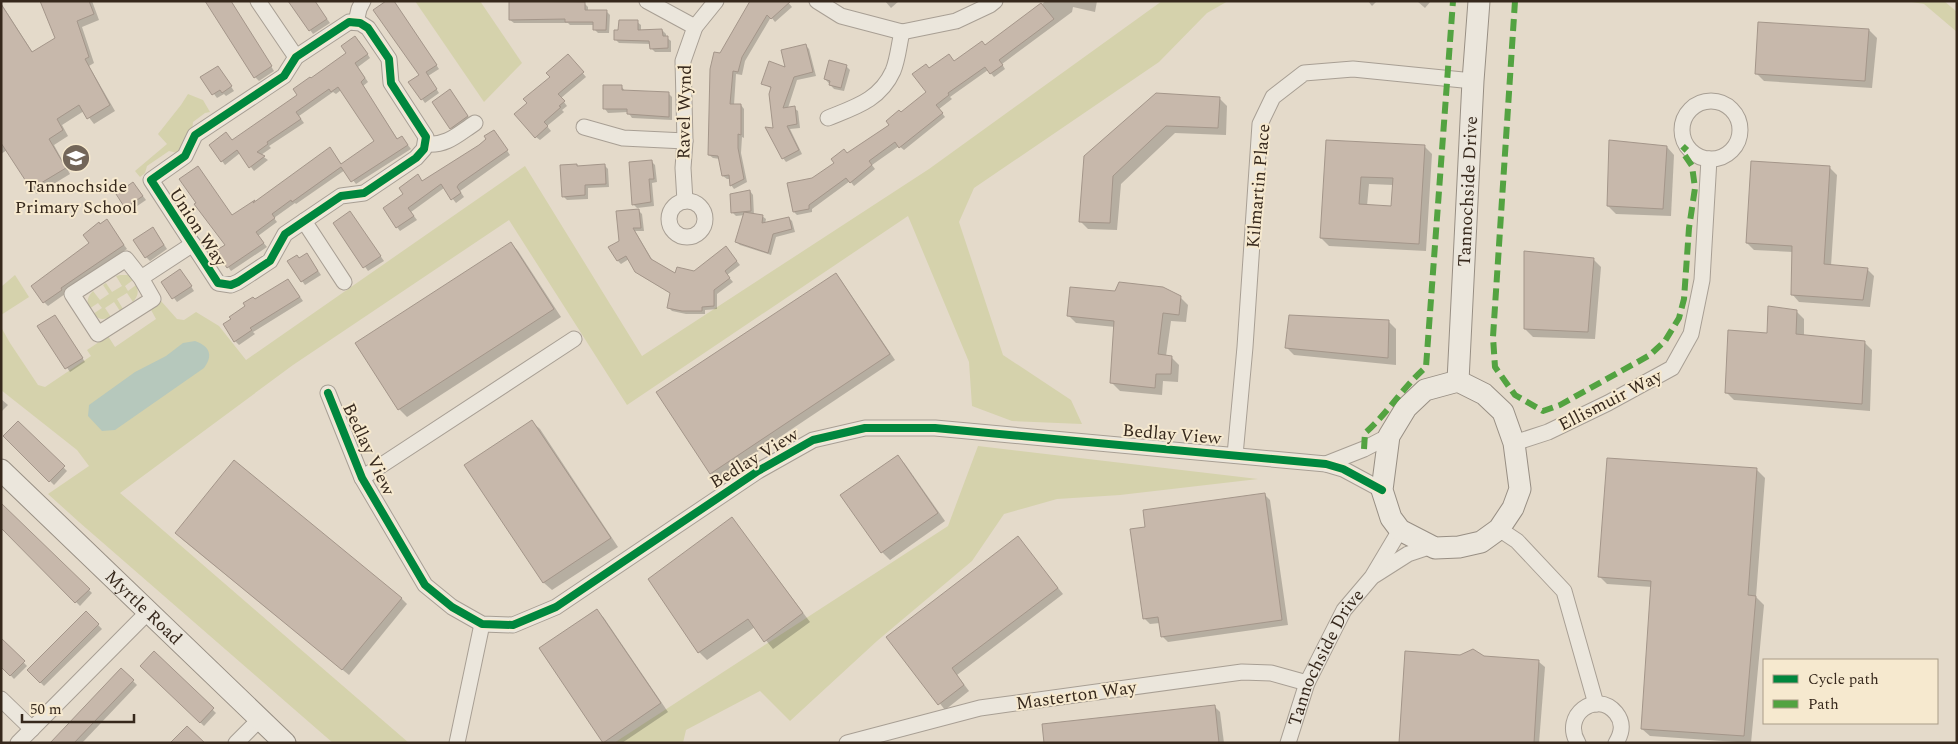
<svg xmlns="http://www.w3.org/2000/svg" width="1958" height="744" font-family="Spectral,serif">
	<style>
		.green { fill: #d5d2ac }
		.water { fill: #b6c8bc }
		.shadow { fill: #0003; fill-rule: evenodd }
		.building { fill: #c7b8ab; stroke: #a4968a; fill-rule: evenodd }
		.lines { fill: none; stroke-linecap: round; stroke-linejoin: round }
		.street-casing { stroke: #a89f94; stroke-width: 17 }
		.secondary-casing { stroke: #988f84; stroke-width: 23 }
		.street { stroke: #ebe6dc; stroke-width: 15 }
		.secondary { stroke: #ebe6dc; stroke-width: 21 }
		.quiet { stroke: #53a341; stroke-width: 6; stroke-dasharray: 12 6; stroke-linecap: butt }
		.cycleway-casing { stroke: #f6e9cf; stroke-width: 11 }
		.cycleway { stroke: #00873e; stroke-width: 8 }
		.labels { text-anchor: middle; stroke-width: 4; stroke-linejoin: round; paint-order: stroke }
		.street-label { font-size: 18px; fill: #36281c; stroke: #f6e9cf }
		.poi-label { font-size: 18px; fill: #36281c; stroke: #f6e9cf }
	</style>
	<rect width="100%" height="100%" fill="#e4daca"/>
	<g class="green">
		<polygon points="415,1 480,1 522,63 484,102"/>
		<polygon points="1162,1 1228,1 1207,13 1159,62 974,188 959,222 1003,355 1071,400 1082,424 1012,421 972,406 969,362 908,216 627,405 509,220 293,365 120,493 409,743 333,743 79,522 48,494 89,466 77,450 1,390 1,327 10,343 38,385 45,387 91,356 87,350 108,336 115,347 156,319 150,308 161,301 177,319 184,320 196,312 219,326 246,360 525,166 642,356 929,169"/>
		<polygon points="1906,1 1944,1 1957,12 1957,32 1924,4"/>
		<path d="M188,94L203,100L210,112L205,113L193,122C193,132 185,147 177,153L169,151L147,166L145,173L140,177L135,171L167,144L158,134L181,105Z"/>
		<polygon points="15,275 29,297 1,315 1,287"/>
		<path d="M120,275H128L133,280L125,286L128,291L136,285C139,292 138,296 133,302L127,293L117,299L123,309L120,311L114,302L105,308L111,317C103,320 99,320 93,314L102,308L98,303L89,309C86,301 88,296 93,291L100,300L109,294L103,285L106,283L112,292L122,286L116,276Z"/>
		<polygon points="978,446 1258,479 1120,495 1057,499 1004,514 972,561 877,641 790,721 760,691 686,730 683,743 614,743 948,526"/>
	</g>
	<path class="water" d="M195,341C209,346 214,355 204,368L115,430L102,431L88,416L89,405L135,372L166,356L183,343Z"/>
	<g class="shadow">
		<polygon points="41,1 92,1 99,20 82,27 94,63 89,66 115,111 94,124 84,111 62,125 68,136 54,145 70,174 37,194 32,189 7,150 1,154 1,3 33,53 56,39"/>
		<polygon points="231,1 274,71 259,81 255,77"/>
		<polygon points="314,1 330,23 313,34 290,2"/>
		<polygon points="510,1 584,3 588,7 588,11 606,11 610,15 609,33 598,33 594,29 594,25 570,25 568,23 514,23 510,20"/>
		<polygon points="787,1 792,7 775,22 771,17 745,61 742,75 736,74 734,105 741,105 744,109 744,138 742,137 741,153 747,182 734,189 731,185 730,179 727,179 723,176 720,159 713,158 709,155 721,55 749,6"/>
		<polygon points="885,1 899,1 891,8"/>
		<polygon points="1046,1 1097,1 1095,12 1073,7 1072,12 1002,64 1005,69 994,77 988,70 950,97 952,99 939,109 945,117 904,150 899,146 872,165 875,169 854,186 850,181 812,209 812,212 797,215 794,212 813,179 890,125 901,114 928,93 929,69 954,62 985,46"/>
		<polygon points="1368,1 1377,1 1372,6"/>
		<polygon points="1417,1 1431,1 1425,8"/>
		<polygon points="395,3 439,69 428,76 439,93 425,103 422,99 420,75"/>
		<polygon points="637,22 641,25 641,31 662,30 666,34 666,37 671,41 671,52 655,52 651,48 651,44 619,43 616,40"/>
		<polygon points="1869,30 1877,38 1872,88 1764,81 1756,73"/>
		<polygon points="359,41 370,58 358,67 368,82 363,86 398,140 405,141 411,149 356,184 345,170 296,204 295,203 274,218 277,222 258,236 267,247 231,271 217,251 226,245 233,216 254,201 256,203 330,148 342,165 376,142 341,90 336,94 333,92 299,116 304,123 269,146 271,148 261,155 268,160 254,171 240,153 225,165 222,161 233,141 299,96 311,80 347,53"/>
		<polygon points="805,45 809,49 816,76 797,80 788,108 794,108 798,111 800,128 790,129 802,154 786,162 783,158 775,129 772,89 763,83 786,69"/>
		<polygon points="572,60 586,77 561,98 567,106 562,110 564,112 547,126 551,131 540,140 536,137 529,103 551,77"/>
		<polygon points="846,66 850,70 844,91 834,89 825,79"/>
		<polygon points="218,67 234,91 226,96 224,94 217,98 202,78"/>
		<polygon points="621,86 625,91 668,93 672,97 672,120 632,118 628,112 608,113 605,109"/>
		<polygon points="450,91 471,120 454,132 451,128"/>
		<polygon points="1219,98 1227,106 1226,135 1175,133 1121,184 1117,230 1088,229 1080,221 1085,157"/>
		<polygon points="494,131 510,155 460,191 464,197 456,203 444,188 411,212 417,220 400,231 397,227 405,195 421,180 423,182 479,146"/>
		<path d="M1327,141L1424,146L1432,154L1426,251L1329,246L1321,238ZM1369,184L1393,185L1392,207L1367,206Z"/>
		<polygon points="1667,147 1674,155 1671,216 1616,214 1608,206"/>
		<polygon points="652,162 655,165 657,182 652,183 654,206 637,208 633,204"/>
		<polygon points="1752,163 1830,168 1837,175 1831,266 1867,269 1874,276 1870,307 1799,302 1792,294 1793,252 1754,250 1747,243"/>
		<polygon points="577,165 579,167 604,165 608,169 609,187 588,188 588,199 567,200 563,196"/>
		<polygon points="137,188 146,200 130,211 118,195"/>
		<polygon points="750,191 753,195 754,215 762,216 766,219 765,224 789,218 792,221 795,232 776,237 771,255 740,245 736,242 745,215 736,216 732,212"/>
		<polygon points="639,211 642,214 644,231 635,231 653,261 676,274 695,272 729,251 740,265 727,275 733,282 717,294 717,309 705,310 705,314 686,314 672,311 668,307 672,294 640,275 629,259 621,264 618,261 620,241"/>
		<polygon points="350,213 384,261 368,271 335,224"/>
		<polygon points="110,225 127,249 64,292 65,294 48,306 44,302 91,243"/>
		<polygon points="156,232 167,249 150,261 146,257"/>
		<polygon points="511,243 518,251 561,317 407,417 399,409"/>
		<polygon points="307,254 321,275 305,285 302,281 300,259"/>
		<polygon points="1593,259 1601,267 1595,339 1533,337 1525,329"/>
		<polygon points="183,274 194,291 177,302 162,282"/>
		<polygon points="836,274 841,280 895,360 717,479 711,473"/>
		<polygon points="288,280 303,301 253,332 255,334 239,345 235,341 256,301"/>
		<polygon points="1116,292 1180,297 1188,305 1186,322 1171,321 1166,356 1171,357 1179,365 1178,382 1163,381 1162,395 1120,391 1112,383 1115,327 1076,323 1068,315"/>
		<polygon points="1796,311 1804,319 1804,336 1865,343 1872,350 1870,411 1734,400 1726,392 1768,334"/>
		<polygon points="58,320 85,362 70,372 38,327"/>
		<polygon points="1388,321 1396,329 1396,365 1294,355 1286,347"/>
		<polygon points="1,399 8,405 1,412"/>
		<polygon points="18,422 67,471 54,485 5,436"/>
		<polygon points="532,422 540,429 618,547 552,590 544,583 466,466"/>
		<polygon points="898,457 905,464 945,521 890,560 882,552 842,495"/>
		<polygon points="1757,470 1765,478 1756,597 1764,605 1751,743 1650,736 1642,729 1652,587 1607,584 1599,576"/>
		<polygon points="1264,494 1270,500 1288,625 1168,642 1162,636 1160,623 1150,624 1144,618 1147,528"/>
		<polygon points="1,504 92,593 80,606 1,527"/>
		<polygon points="732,519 739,527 810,622 773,649 755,627 707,660 699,652 649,579"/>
		<polygon points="1018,538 1063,594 957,675 969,691 945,710 888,637"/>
		<polygon points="182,539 401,598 407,604 349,675"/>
		<polygon points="596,610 604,618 668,712 622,743 604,743 540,649"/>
		<polygon points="86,612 102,629 44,686 28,670"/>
		<polygon points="1,639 27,666 14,679 1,665"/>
		<polygon points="154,653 216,713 204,726 142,666"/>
		<polygon points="1484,658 1539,662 1545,667 1539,743 1400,743"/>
		<polygon points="121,669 137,685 82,743 52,743"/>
		<polygon points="1214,706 1220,712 1224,743 1045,743"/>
	</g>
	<g class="building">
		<polygon points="40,1 89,1 94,14 77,21 89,57 85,59 110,105 87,119 79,105 57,119 63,130 49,139 66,168 31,189 1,143 1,4 32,52 55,38"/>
		<polygon points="205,1 231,1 272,66 254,78"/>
		<polygon points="288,1 315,1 327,19 309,31"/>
		<polygon points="386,1 394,1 437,65 426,72 437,89 421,100 408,82 419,75 373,10"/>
		<polygon points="509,1 585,2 585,10 607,10 606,30 593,30 593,22 565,22 565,19 509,20"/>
		<polygon points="750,1 791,1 771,19 767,15 742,57 738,72 733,71 730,104 741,104 741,135 738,134 738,148 744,179 730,186 729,175 722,176 718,156 708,155 710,69 714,52 720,53"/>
		<polygon points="1041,3 1054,19 999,60 1003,65 990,74 985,67 948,93 949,95 936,105 943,113 899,148 895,142 869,161 872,165 850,183 846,178 809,205 809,209 793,212 787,183 812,178 834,163 831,159 844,149 847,153 889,125 886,121 899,110 901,112 926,92 912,74 926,64 929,68 949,54 954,61 982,41 985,45"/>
		<polygon points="619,20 638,20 638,30 662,29 663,36 668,36 668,48 650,49 649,41 614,40 614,30 618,30"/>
		<polygon points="1758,22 1869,29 1865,81 1755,74"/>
		<polygon points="355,36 368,54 355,63 365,78 361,82 397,139 402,136 408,145 351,182 341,167 292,202 291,200 272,214 275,218 256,232 264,243 227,268 215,251 225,245 194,204 196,203 179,179 198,166 232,215 255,200 253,203 330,147 341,164 374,141 338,87 331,92 329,89 296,112 301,119 267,142 268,144 257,152 265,156 249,168 237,150 221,162 209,145 226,132 232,140 297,95 293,89 310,77 311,78 346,53 341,46"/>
		<polygon points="806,44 813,72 794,77 783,108 795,106 797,124 787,126 799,150 782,159 765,127 773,128 769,94 771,87 761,84 769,61 785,67 781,50"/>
		<polygon points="568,54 584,72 558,94 565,101 559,106 561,107 544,122 548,126 535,138 514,114 527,103 523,99 550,77 546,73"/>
		<polygon points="829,60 847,65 841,88 829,85 830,81 824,79"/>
		<polygon points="218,66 232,86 222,93 220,90 212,95 200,77"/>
		<polygon points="603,85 622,85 622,90 669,92 669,117 627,114 627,109 603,109"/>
		<polygon points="450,89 468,116 450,129 432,102"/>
		<polygon points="1156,93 1220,97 1218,128 1166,126 1113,176 1110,223 1079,222 1084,156"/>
		<polygon points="494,130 508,150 459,184 457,187 461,193 451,200 441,184 408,208 414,216 396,228 383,208 403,194 399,188 418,174 422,181 479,145 486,139 484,136"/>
		<path d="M1326,140L1425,145L1419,244L1320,238ZM1361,177L1393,178L1391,206L1359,204Z"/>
		<polygon points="1609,140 1667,146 1663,209 1607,206"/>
		<polygon points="652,160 654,179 649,179 651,202 632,205 629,162"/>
		<polygon points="1751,161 1830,166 1824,264 1868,268 1863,300 1791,295 1792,246 1746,243"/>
		<polygon points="577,164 577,166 605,164 606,184 585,185 585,195 562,197 560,165"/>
		<polygon points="133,182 143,196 125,208 116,194"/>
		<polygon points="750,190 751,211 731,213 730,194"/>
		<polygon points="639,209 641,228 633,228 651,259 675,273 677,267 694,271 726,246 737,261 725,271 730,278 714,290 714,306 702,307 702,311 682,311 667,308 670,293 635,272 626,256 617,261 608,247 619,241 616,211"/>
		<polygon points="350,211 381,256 363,268 333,223"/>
		<polygon points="744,212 763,215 762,223 789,217 792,229 773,234 768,253 735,242"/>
		<polygon points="107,219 124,245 61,288 62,290 43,303 31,286 89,243 83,235 99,222 100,224"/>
		<polygon points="153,227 164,245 145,258 133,240"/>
		<polygon points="511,242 554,309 398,410 355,343"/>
		<polygon points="1524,251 1594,258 1588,332 1524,329"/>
		<polygon points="307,253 318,271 301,282 287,261 297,255 299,258"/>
		<polygon points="180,269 192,286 172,299 161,282"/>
		<polygon points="836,273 890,354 710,474 656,392"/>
		<polygon points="288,279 300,297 250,328 252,330 234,342 223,324 231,319 229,317 245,306 243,303 253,297 255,299"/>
		<polygon points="1119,282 1163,287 1181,296 1179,315 1163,313 1158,354 1172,356 1171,374 1156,374 1155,388 1110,383 1114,321 1067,316 1070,287 1115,291"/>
		<polygon points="1768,306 1797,310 1796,334 1865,341 1862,404 1725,393 1728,330 1767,333"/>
		<polygon points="55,315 83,358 65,369 37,326"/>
		<polygon points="1289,315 1389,320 1388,358 1285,348"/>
		<polygon points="532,420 611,538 543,583 464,465"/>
		<polygon points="18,421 65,466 49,482 3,436"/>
		<polygon points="898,455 938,513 881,553 840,495"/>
		<polygon points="1607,458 1757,468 1748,595 1756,596 1744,736 1641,729 1651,581 1598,577"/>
		<polygon points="234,460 402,598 342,670 175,533"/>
		<polygon points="1265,493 1282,620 1161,637 1158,617 1143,619 1130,529 1145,527 1143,510"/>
		<polygon points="1,503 90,589 75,603 1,528"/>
		<polygon points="732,517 803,613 764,642 748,619 698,653 648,579"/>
		<polygon points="1018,536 1058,588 952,668 964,685 938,705 886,637"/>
		<polygon points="597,609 661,703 603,743 539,648"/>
		<polygon points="86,611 99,624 40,683 27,670"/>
		<polygon points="1,638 25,661 10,676 1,667"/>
		<polygon points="1473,649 1484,656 1539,660 1534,743 1399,743 1405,651 1460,655"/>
		<polygon points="154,651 214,708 200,723 140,666"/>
		<polygon points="121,668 134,680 74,743 50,743"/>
		<polygon points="1215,705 1219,743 1044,743 1042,724"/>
		<polygon points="187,726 205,743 170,743"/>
	</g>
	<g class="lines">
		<defs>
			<g id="street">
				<polyline points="258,1 296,57"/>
				<polyline points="647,1 695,27"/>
				<polyline points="817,1 841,16 902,32 956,21 990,5 995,1"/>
				<polygon points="349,22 360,23 368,28 389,59 391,83 426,137 424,149 416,158 364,193 341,196 285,234 270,261 238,282 231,285 218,283 151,180 185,156 195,135 284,76 296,57"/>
				<polyline points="356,22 359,9 363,1"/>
				<circle cx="1711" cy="130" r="29"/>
				<path d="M828,118C855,107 880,100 893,71C898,59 899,44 902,32"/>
				<polyline points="584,127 623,138 685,141"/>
				<path d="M426,144C447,146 458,134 475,123"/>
				<polyline points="685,201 683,168 685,141 683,61 695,27 716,1"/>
				<circle cx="687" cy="219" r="18"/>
				<polyline points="304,221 344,282"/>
				<polyline points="141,278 126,259 72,294 98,334 153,299 141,278 193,244"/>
				<polyline points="328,393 362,478 425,585 452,607 482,624 513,625 556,607 758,471 813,440 865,428 935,428 1326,464 1343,469 1382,490"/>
				<polyline points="1514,443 1548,432 1608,403 1672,368 1691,334 1702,280 1709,159"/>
				<polyline points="1235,455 1245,347 1260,124 1273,97 1304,73 1353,69 1473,81"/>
				<polyline points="1326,464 1364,449 1389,436"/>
				<polyline points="362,478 574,339"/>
				<polyline points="1499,529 1517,541 1564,591 1596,704"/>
				<polyline points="1375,575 1408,554 1432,546"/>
				<polyline points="1,699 32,729"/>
				<polyline points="18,743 148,612"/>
				<polyline points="236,743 260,719"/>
				<polyline points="457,743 482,624"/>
				<polyline points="847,743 980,708 1242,672 1271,673 1307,683"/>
				<path id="s1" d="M1288,743L1307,683L1344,610L1372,577L1400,530"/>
				<path d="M1578,743C1561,716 1596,689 1616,713C1624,723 1622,733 1616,743"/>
			</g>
			<g id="secondary">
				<polygon points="1458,381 1484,394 1503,412 1514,443 1520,489 1513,508 1499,529 1481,542 1459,547 1435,548 1400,530 1391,518 1382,490 1389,436 1406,408 1425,390"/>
				<path id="s2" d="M1458,381L1473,81L1479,1"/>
				<path id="s3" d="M1,470L285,743"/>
			</g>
		</defs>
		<use href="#street" class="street-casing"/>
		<use href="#secondary" class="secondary-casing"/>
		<use href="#street" class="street"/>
		<use href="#secondary" class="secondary"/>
		<g class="quiet">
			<polyline points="1515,1 1493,337 1495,367 1515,395 1543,411 1560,405 1650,355 1665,341 1679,318 1684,299 1689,228 1695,188 1692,166 1682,151 1687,146"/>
			<path d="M1364,449L1365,433C1388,413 1403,387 1426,367L1453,1"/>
		</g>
		<defs>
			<g id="cycleway">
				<polygon points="349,22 360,23 368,28 389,59 391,83 426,137 424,149 416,158 364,193 341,196 285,234 270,261 238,282 231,285 218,283 151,180 185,156 195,135 284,76 296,57"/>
				<polyline points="328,393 362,478 425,585 452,607 482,624 513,625 556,607 758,471 813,440 865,428 935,428 1326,464 1343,469 1382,490"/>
			</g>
		</defs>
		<use href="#cycleway" class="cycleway-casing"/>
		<use href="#cycleway" class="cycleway"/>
	</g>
	<defs>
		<symbol id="school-disc" viewBox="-11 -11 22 22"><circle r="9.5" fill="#736659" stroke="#f6e9cf"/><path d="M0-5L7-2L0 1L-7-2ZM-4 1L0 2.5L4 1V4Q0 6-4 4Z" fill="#fff"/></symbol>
	</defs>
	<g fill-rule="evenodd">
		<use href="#school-disc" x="60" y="142" width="32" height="32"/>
	</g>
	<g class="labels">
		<g class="street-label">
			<text transform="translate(684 112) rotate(-89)" y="6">Ravel Wynd</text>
			<text transform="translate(1258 186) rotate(-85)" y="6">Kilmartin Place</text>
			<text dy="6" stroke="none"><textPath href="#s2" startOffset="190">Tannochside Drive</textPath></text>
			<text transform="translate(198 227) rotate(57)" y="6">Union Way</text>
			<text transform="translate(1610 400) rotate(-27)" y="6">Ellismuir Way</text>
			<text transform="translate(1172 434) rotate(5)" y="6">Bedlay View</text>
			<text transform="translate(369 449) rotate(65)" y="6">Bedlay View</text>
			<text transform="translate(754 458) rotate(-31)" y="6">Bedlay View</text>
			<text dy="6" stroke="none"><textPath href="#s3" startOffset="198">Myrtle Road</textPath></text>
			<text dy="6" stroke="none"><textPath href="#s1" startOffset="94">Tannochside Drive</textPath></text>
			<text transform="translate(1076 695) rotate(-8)" y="6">Masterton Way</text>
		</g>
		<g class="poi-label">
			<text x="76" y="192">Tannochside<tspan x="76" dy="21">Primary School</tspan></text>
		</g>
	</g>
	<rect width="1958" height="744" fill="none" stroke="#36281c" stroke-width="5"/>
	<rect x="1763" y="659" width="175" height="65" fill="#f6e9cf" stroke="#a99c87"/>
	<rect x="1773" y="675" width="25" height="8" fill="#00873e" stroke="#a99c87"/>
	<text x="1808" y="684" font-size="15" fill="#36281c">Cycle path</text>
	<rect x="1773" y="700" width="25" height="8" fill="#53a341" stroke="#a99c87"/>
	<text x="1808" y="709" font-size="15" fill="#36281c">Path</text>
	<path d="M22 714v8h112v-8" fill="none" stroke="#36281c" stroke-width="2.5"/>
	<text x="30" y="714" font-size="15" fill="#36281c" stroke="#f6e9cf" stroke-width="4" paint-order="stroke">50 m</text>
</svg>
